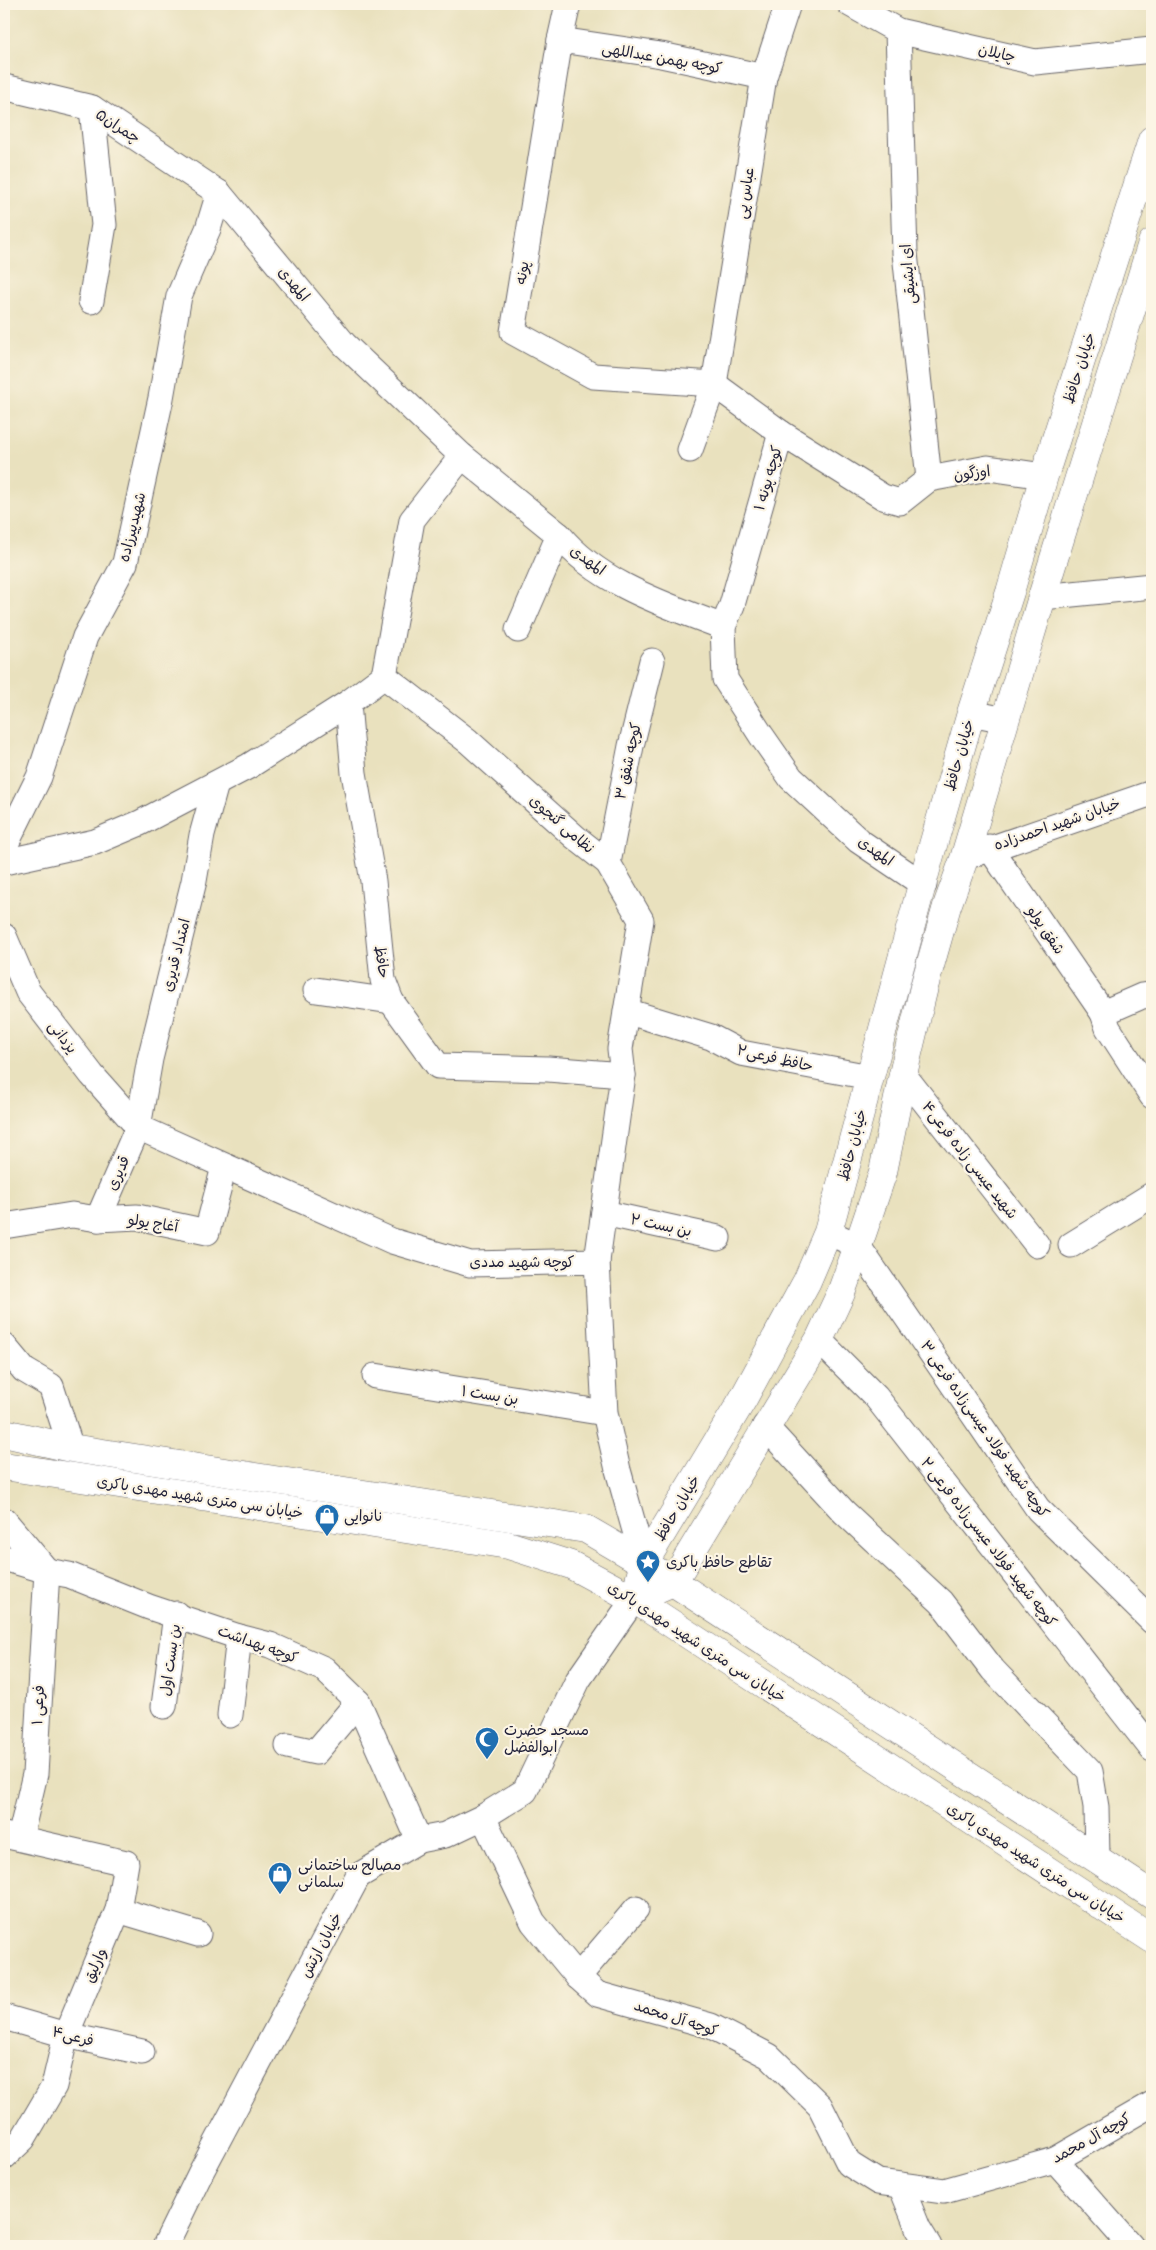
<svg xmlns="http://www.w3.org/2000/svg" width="1156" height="2250" font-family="'Patrick Hand','Playpen Sans Arabic',sans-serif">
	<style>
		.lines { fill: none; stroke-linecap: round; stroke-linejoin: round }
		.minor-casing { stroke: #686569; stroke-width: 27 }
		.major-casing { stroke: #686569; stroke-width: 29 }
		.minor { stroke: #fff; stroke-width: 25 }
		.major { stroke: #fff; stroke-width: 28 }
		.labels { text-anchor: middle; stroke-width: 4.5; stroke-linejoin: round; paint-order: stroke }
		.street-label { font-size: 15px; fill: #22223b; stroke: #fcf5e5 }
		.poi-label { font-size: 15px; fill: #22223b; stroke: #fcf5e5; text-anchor: start }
	</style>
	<rect width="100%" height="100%" fill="#fcf5e5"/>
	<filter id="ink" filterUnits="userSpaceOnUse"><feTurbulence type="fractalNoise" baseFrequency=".02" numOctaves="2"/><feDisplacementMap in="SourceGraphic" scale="10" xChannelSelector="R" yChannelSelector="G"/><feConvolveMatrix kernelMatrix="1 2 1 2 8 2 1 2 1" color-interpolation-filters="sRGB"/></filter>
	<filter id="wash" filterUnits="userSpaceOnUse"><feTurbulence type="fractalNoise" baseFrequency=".0096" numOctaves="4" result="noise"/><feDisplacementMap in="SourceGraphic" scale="20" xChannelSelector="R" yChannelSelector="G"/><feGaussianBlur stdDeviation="1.12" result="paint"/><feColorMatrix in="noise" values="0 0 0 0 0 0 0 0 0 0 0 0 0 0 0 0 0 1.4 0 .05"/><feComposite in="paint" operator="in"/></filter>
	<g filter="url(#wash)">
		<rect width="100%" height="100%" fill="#e9e1be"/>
	</g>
	<g filter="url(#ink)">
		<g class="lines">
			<defs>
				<g id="minor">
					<polyline points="568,4 560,40 513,332 593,376 714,384"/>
					<polyline points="850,4 898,31 1035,62 1152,50"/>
					<polyline points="898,31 905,253 929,479 900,502 883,497 781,433 732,605 723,627 725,679 761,735 791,778 859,841 924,885"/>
					<polyline points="560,40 661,55 764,77"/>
					<path d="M4,87L92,108L219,193L344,344L462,456L559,535C599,584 666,605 723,627"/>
					<polyline points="91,301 104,225 92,108"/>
					<polyline points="714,384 781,433"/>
					<polyline points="690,450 714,384 764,77 788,4"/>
					<polyline points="462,456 412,520 384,676 468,741 575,837 608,863 641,920 620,1049 623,1075 597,1261"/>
					<polyline points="929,479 988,468 1044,476"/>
					<polyline points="1042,597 1152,586"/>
					<polyline points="518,630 559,535"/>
					<polyline points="384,676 348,703 354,773 373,881 383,980 391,1001 438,1066 548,1069 623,1075"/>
					<polyline points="971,713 1005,720"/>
					<polyline points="989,847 1103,1013"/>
					<polyline points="4,848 39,777 85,637 125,563 161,398 179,296 208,229 219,193"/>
					<polyline points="975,854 1152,793"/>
					<polyline points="4,862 95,842 140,823 249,766 348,703"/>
					<polyline points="608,863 631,746 652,661"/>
					<polyline points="4,936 28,992 92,1075 138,1127 392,1241 470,1264 597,1261 605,1413 618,1470 644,1563"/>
					<polyline points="316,990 391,1001"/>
					<polyline points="1152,995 1142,996 1103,1013 1108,1028 1152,1096"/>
					<polyline points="626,1011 711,1037 741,1053 870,1077"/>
					<polyline points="903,1074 1037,1245"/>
					<polyline points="604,1213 718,1238"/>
					<polyline points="98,1219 138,1127 150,1059 194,881 202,835 216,784"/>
					<polyline points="4,1226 72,1215 98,1219 137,1217 207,1232 224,1167"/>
					<polyline points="828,1232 858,1246 1038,1509 1152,1621"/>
					<polyline points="1071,1245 1152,1195"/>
					<polyline points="819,1340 876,1397 1152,1749"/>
					<polyline points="4,1346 24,1370 51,1386 71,1448"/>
					<polyline points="375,1376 605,1413"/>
					<polyline points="765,1426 844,1512 941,1602 993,1670 1090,1771 1096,1807 1097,1857"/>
					<polyline points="4,1520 47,1571 35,1774 20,1838"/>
					<polyline points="4,1558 47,1571 69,1575 149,1607 239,1637 270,1645 324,1669 358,1702 419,1840"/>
					<polyline points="164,1706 176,1614"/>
					<polyline points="230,1715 239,1637"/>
					<polyline points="288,1746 316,1752 358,1702"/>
					<polyline points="483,1817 533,1922 578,1977 597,1994 711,2026 769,2056 820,2106 849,2164 878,2182 944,2191 1055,2160 1152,2104"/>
					<polyline points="4,1835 126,1863 118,1910 66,2035 54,2086 23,2139 4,2157"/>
					<polyline points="118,1910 198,1934"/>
					<polyline points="578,1977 636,1909"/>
					<polyline points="4,2017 66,2035 142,2052"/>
					<polyline points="1055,2160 1131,2246"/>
					<polyline points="901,2186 918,2228 929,2246"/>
					<polyline points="165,2246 201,2172 358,1876 419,1840 445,1835 483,1817 525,1791 578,1680 634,1599"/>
				</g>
				<g id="major">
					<polyline points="4,1433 71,1448 586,1529 644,1563 1152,1895"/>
					<polyline points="4,1466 508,1545 571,1565 634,1599 1152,1939"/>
					<polyline points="634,1599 644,1563 743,1399 807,1281 828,1232 929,859 971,713 1010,592 1044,476 1152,140"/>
					<polyline points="634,1599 673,1582 819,1340 841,1293 858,1246 883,1172 903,1074 924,987 947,906 964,859 1042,597 1152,243"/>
				</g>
			</defs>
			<use href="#minor" class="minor-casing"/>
			<use href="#major" class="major-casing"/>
			<use href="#minor" class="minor"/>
			<use href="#major" class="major"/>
		</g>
	</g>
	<defs>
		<symbol id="shop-pin" viewBox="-11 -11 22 30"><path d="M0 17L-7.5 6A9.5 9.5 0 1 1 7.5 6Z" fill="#1f6fb2" stroke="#fcf5e5"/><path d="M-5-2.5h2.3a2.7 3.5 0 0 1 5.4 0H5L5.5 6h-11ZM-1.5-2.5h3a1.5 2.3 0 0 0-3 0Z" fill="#fff"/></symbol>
		<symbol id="sight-pin" viewBox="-11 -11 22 30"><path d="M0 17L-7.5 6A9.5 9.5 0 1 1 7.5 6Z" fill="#1f6fb2" stroke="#fcf5e5"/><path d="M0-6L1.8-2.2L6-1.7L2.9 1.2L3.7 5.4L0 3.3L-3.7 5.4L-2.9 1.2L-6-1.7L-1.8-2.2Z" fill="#fff"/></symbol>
		<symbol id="mosque-pin" viewBox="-11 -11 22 30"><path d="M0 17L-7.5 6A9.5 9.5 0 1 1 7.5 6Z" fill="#1f6fb2" stroke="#fcf5e5"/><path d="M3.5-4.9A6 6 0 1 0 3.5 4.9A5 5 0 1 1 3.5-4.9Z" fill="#fff"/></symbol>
	</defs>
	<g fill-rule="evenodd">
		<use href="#shop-pin" x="313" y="1502" width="28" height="38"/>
		<use href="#sight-pin" x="634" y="1548" width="28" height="38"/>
		<use href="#mosque-pin" x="473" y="1725" width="28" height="38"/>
		<use href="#shop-pin" x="266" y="1860" width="28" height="38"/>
	</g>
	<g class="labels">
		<g class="street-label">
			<text transform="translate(997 53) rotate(13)" y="5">چایلان</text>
			<text transform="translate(662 58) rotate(10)" y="5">کوچه بهمن عبداللهی</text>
			<text transform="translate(118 126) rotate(33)" y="5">چمران۵</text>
			<text transform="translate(745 193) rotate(-81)" y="5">عباس پی</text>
			<text transform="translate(522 273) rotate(-81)" y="5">پونه</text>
			<text transform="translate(908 274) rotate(-95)" y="5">ای ایشیقی</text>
			<text transform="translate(294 284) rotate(50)" y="5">المهدی</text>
			<text transform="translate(1079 368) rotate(-72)" y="5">خیابان حافظ</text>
			<text transform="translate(972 473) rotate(-7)" y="5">اوزگون</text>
			<text transform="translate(768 478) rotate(-74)" y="5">کوچه پونه ۱</text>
			<text transform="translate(132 527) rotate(-76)" y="5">شهیدپیرزاده</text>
			<text transform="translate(588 560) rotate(36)" y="5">المهدی</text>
			<text transform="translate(959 755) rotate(-74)" y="5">خیابان حافظ</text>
			<text transform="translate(628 761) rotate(-78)" y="5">کوچه شفق ۳</text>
			<text transform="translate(562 824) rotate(41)" y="5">نظامی گنجوی</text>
			<text transform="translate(1057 824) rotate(-19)" y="5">خیابان شهید احمدزاده</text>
			<text transform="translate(876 851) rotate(35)" y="5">المهدی</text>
			<text transform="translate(1046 930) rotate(56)" y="5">شفق یولو</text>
			<text transform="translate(176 955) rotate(-76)" y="5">امتداد قدیری</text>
			<text transform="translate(382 962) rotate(82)" y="5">حافظ</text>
			<text transform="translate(63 1037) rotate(52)" y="5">یزدانی</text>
			<text transform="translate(775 1058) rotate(13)" y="5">حافظ فرعی۲</text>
			<text transform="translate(852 1145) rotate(-75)" y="5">خیابان حافظ</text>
			<text transform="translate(970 1160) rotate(52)" y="5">شهید عیسی زاده فرعی۴</text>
			<text transform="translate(118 1173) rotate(-66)" y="5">قدیری</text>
			<text transform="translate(153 1223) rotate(9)" y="5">آغاج یولو</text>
			<text transform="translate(661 1225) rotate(12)" y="5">بن بست ۲</text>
			<text x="522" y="1267">کوچه شهید مددی</text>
			<text transform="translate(490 1395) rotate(9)" y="5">بن بست ۱</text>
			<text transform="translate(985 1429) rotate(55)" y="5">کوچه شهید فولاد عیسی‌زاده فرعی ۳</text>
			<text transform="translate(200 1497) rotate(9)" y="5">خیابان سی متری شهید مهدی باکری</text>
			<text transform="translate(677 1508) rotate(-59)" y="5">خیابان حافظ</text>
			<text transform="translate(989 1542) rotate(52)" y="5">کوچه شهید فولاد عیسی‌زاده فرعی ۲</text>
			<text transform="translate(697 1642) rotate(33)" y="5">خیابان سی متری شهید مهدی باکری</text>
			<text transform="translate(258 1644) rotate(20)" y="5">کوچه بهداشت</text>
			<text transform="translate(170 1660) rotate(-82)" y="5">بن بست اول</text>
			<text transform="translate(38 1705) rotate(-87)" y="5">فرعی ۱</text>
			<text transform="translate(1036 1863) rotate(33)" y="5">خیابان سی متری شهید مهدی باکری</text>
			<text transform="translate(321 1945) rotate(-62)" y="5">خیابان ارتش</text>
			<text transform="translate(95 1965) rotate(-67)" y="5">وارلیق</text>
			<text transform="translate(676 2018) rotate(18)" y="5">کوچه آل محمد</text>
			<text transform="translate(73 2036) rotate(14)" y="5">فرعی۴</text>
			<text transform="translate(1091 2138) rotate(-29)" y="5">کوچه آل محمد</text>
		</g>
		<g class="poi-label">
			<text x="344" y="1521">نانوایی</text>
			<text x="666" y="1567">تقاطع حافظ باکری</text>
			<text x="504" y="1735">مسجد حضرت<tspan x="504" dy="17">ابوالفضل</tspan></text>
			<text x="298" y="1870">مصالح ساختمانی<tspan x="298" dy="17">سلمانی</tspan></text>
		</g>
	</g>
	<rect width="1156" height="2250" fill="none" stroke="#fcf5e5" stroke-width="20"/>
</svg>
